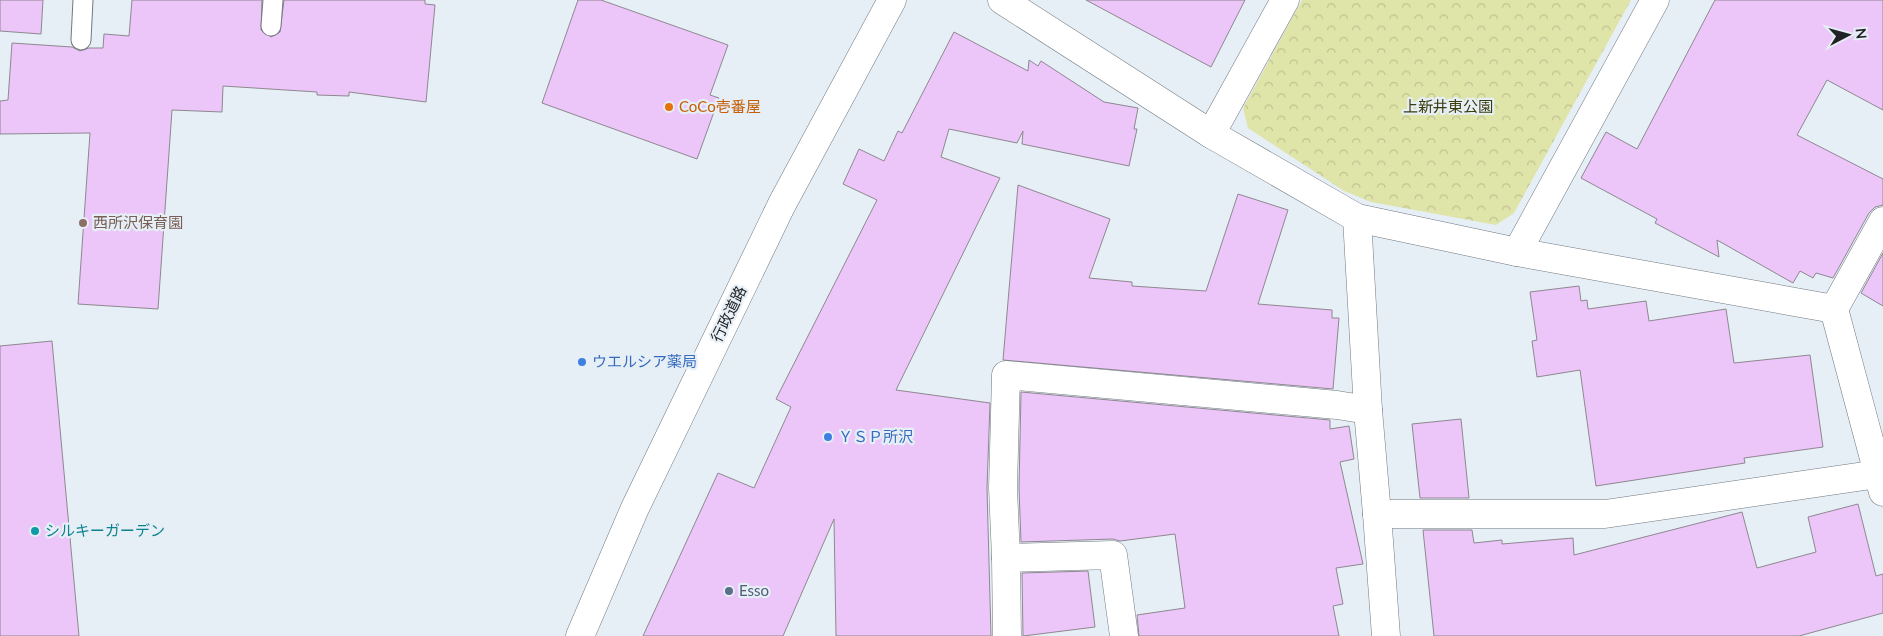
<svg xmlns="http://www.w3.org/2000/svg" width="1883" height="636" font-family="Lato,'Noto Sans JP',sans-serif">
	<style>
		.park { fill: url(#park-crowns) }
		.building { fill: #ecc5f9; stroke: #8e8890 }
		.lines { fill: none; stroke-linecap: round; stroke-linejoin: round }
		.lane-casing { stroke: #727980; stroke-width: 21 }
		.street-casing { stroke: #727980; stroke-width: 29 }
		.highway-casing { stroke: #727980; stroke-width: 29 }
		.lane { stroke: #fff; stroke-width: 19 }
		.street { stroke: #fff; stroke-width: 28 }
		.highway { stroke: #fff; stroke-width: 28 }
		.food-dot { fill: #e8710a; stroke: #e6eef6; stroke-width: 2 }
		.education-dot { fill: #8d6e63; stroke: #e6eef6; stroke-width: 2 }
		.shop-dot { fill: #3f7fe0; stroke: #e6eef6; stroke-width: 2 }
		.culture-dot { fill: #0f9aa8; stroke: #e6eef6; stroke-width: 2 }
		.service-dot { fill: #5c6f8a; stroke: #e6eef6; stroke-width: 2 }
		.labels { text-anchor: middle; stroke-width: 4.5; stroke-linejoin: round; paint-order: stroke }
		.food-label { font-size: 15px; fill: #c56008; stroke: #e6eef6; text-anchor: start }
		.park-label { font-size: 15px; fill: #3a3c0c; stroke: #e6eef6 }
		.education-label { font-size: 15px; fill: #785e54; stroke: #e6eef6; text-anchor: start }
		.street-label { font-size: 15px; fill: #202225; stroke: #e6eef6 }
		.shop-label { font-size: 15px; fill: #366cbe; stroke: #e6eef6; text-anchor: start }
		.culture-label { font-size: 15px; fill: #0d838f; stroke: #e6eef6; text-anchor: start }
		.service-label { font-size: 15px; fill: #4e5e75; stroke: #e6eef6; text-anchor: start }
	</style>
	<defs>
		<pattern id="park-crowns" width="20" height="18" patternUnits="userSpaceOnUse" patternTransform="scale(1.25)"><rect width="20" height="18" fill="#dfe4a9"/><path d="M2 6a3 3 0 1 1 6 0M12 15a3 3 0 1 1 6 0" fill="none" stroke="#bfc391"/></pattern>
	</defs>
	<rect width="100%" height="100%" fill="#e6eef6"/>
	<polygon class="park" points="1302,0 1631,0 1514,213 1496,225 1371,202 1344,191 1248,128 1243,108"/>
	<g class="building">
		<polygon points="0,0 43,0 41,34 0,31"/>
		<polygon points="132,0 262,0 261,30 271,37 280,32 284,0 425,0 425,4 435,5 426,102 349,92 349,96 317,95 317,92 223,86 222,112 172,110 158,309 78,304 90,133 0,134 0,101 8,100 12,43 72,47 80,51 89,48 103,48 104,34 129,36"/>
		<polygon points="578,0 601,0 728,45 710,95 719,98 697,159 542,103"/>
		<polygon points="1086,0 1245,0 1211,67"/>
		<polygon points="1715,0 1883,0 1883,110 1827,80 1797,135 1883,179 1883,205 1875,207 1869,213 1833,278 1816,273 1813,278 1800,271 1793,283 1717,240 1719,257 1655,223 1657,219 1581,178 1606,132 1637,149"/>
		<polygon points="954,32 1028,71 1029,60 1038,66 1041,61 1104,102 1138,108 1134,129 1137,129 1129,166 1022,144 1023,131 1017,143 949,129 941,157 1000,178 896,390 990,403 987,488 991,636 836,636 834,519 783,636 643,636 718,473 754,488 791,407 776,399 877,200 843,184 859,149 884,161 898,131 902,133"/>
		<polygon points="1018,185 1110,219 1089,278 1132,282 1132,286 1206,291 1238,194 1288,210 1258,304 1332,310 1332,318 1339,318 1333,389 1003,360"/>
		<polygon points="1883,253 1883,306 1861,293"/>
		<polygon points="1579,286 1581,301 1587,300 1588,309 1646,301 1649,321 1726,309 1734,363 1810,355 1823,447 1744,458 1745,463 1596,486 1580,370 1537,377 1532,341 1537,340 1530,292"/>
		<polygon points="52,341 79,636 0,636 0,346"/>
		<polygon points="1021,392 1330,420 1330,429 1349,426 1354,459 1340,462 1363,564 1336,568 1343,604 1333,606 1339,636 1139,636 1137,615 1185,608 1175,534 1120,541 1113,539 1021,542 1019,488"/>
		<polygon points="1461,419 1469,498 1420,498 1412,424"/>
		<polygon points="1858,504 1876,576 1883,574 1883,613 1799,636 1434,636 1423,530 1472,530 1474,543 1502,540 1502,544 1573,538 1574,555 1742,512 1757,568 1816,552 1808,517"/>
		<polygon points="1088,571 1095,627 1023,636 1022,573"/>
	</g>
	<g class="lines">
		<defs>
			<g id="lane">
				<polyline points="271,26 273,0"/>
				<polyline points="81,40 83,0"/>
			</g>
			<g id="street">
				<polyline points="1002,0 1211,134 1357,218 1368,410 1337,405 1006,375 1003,488 1006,558 1113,555 1124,636"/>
				<polyline points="1211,134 1285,0"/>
				<polyline points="1357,218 1517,252 1655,0"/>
				<polyline points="1517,252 1834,309 1883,492"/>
				<polyline points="1834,309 1883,221"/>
				<polyline points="1368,410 1377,514"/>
				<polyline points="1006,558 1007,636"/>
				<polyline points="1386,636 1377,514 1605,514 1878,474"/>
			</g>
			<polyline id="highway" points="580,636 635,508 782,204 892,0"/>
		</defs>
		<use href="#lane" class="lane-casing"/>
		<use href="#street" class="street-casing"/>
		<use href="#highway" class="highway-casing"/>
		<use href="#lane" class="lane"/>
		<use href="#street" class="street"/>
		<use href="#highway" class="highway"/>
	</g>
	<circle class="food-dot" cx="669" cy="107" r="5"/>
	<circle class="education-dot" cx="83" cy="223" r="5"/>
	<g class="shop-dot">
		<circle cx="582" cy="362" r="5"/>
		<circle cx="828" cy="437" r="5"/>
	</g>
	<circle class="culture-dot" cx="35" cy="531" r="5"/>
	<circle class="service-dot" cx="729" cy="591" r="5"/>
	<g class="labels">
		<g class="food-label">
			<text x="679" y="112">CoCo壱番屋</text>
		</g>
		<g class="park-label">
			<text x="1448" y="112">上新井東公園</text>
		</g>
		<g class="education-label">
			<text x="93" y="228">西所沢保育園</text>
		</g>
		<g class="street-label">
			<text transform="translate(729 314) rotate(-64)" y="5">行政道路</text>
		</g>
		<g class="shop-label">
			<text x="592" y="367">ウエルシア薬局</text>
			<text x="838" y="442">ＹＳＰ所沢</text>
		</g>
		<g class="culture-label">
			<text x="45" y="536">シルキーガーデン</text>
		</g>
		<g class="service-label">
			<text x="739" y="596">Esso</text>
		</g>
	</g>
	<g transform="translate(1848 35) rotate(84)" stroke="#e6eef6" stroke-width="4" paint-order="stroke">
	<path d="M0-4L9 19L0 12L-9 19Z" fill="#202225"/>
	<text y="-8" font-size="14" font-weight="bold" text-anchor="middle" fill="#202225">N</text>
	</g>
</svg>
